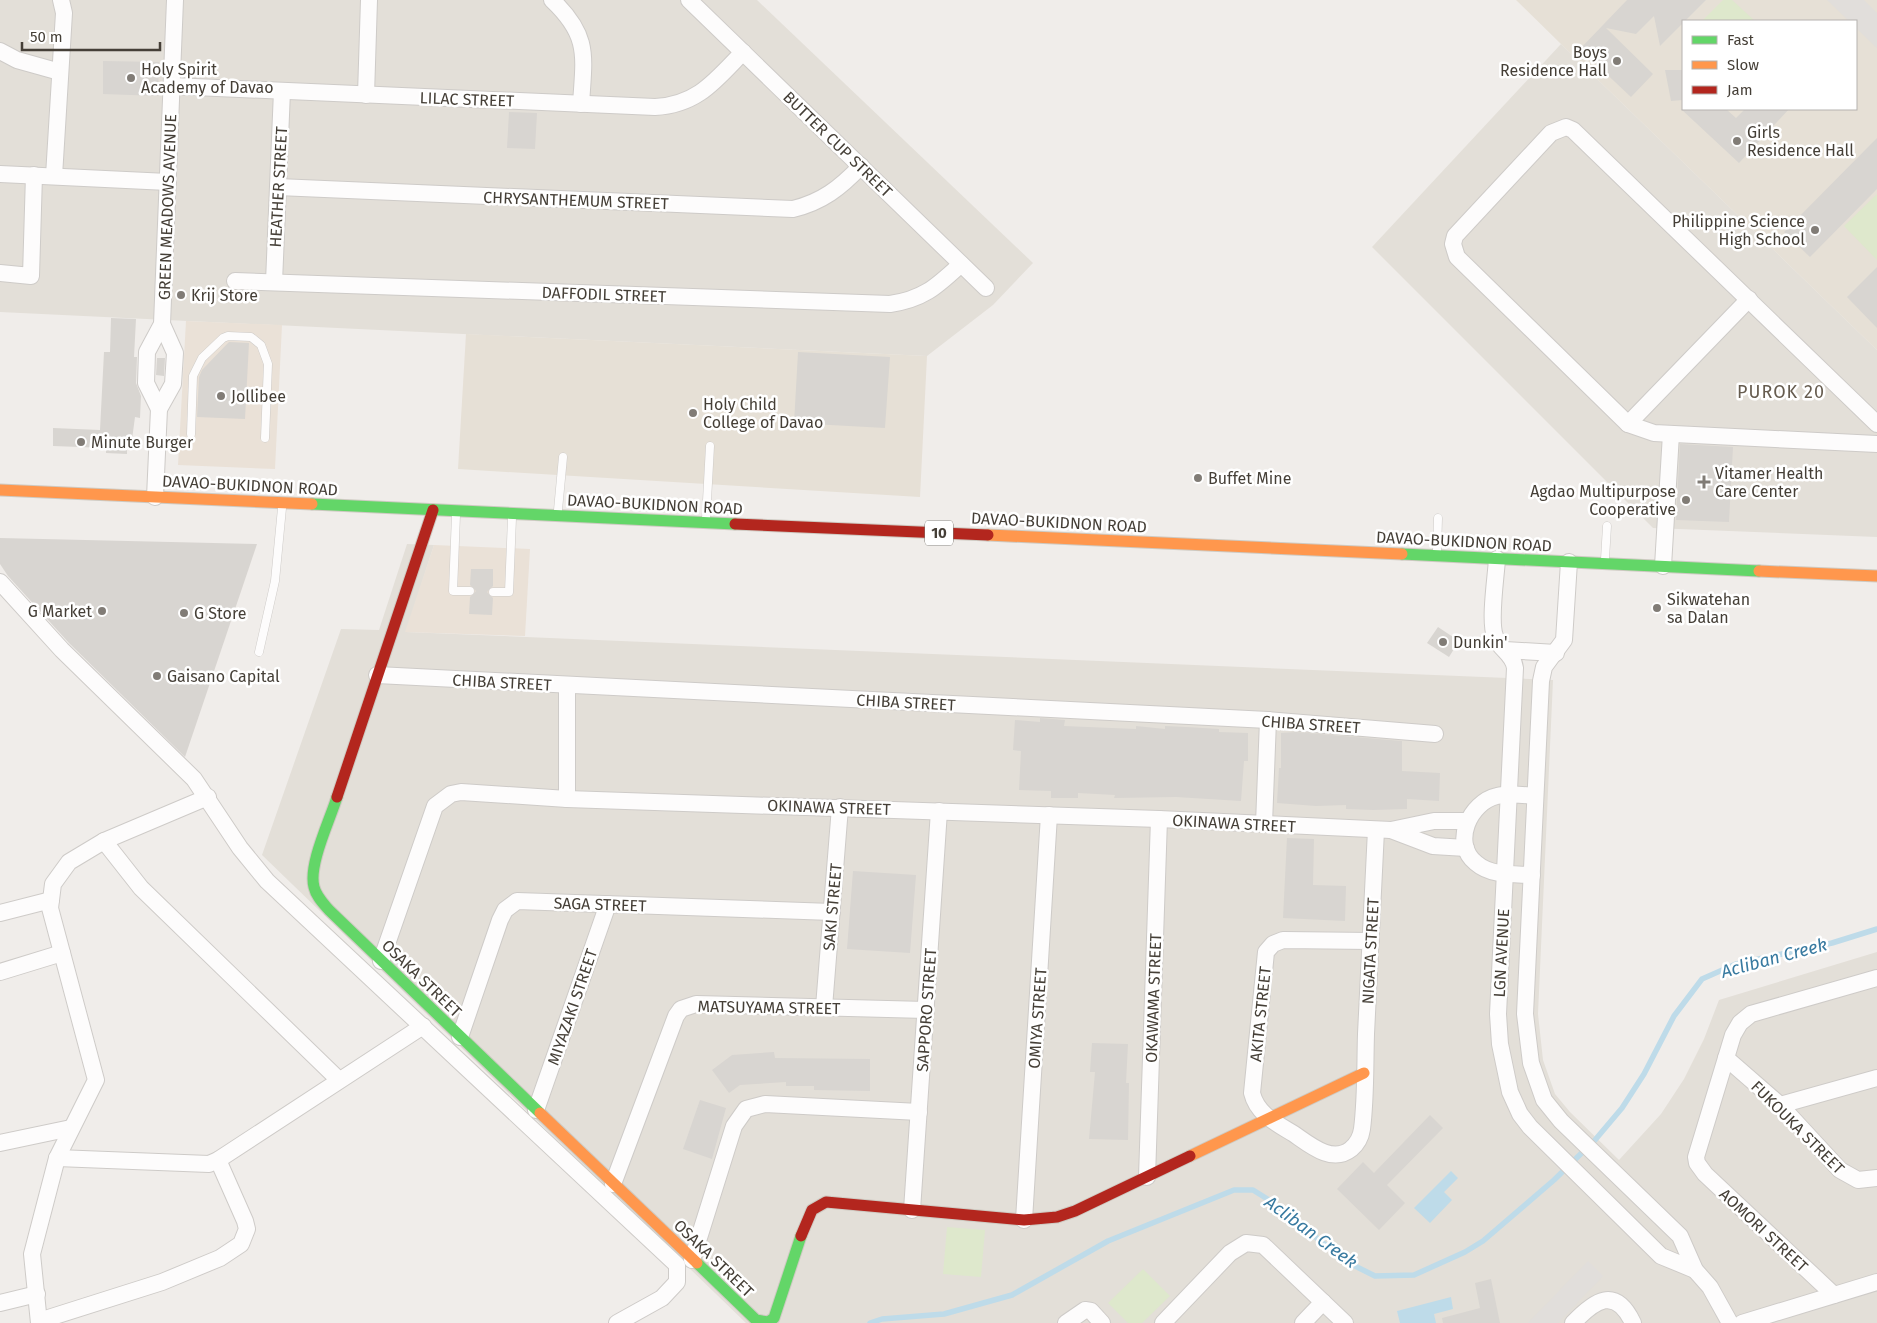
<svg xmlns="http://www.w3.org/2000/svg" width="1877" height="1323" font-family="'Fira Sans',sans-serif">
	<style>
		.residential { fill: #e3dfd8 }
		.commercial { fill: #eae1d7 }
		.education { fill: #e6e0d6; fill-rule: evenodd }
		.green { fill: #dee8cc }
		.parking { fill: #e1dedb }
		.water { fill: #bedbe9 }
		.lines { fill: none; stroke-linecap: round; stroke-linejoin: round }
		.stream { stroke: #bedbe9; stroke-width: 5.5 }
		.building { fill: #d8d5d1 }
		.lane-casing { stroke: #cecbc8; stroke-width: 9 }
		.street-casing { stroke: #cecbc8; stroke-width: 18 }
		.fast-casing { stroke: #cecac2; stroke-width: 13 }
		.slow-casing { stroke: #cecac2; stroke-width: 13 }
		.jam-casing { stroke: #cecac2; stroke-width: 13 }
		.lane { stroke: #fdfcfc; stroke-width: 8 }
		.street { stroke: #fdfcfc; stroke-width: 16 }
		.fast { stroke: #63d668; stroke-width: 11 }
		.slow { stroke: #ff974d; stroke-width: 11 }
		.jam { stroke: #b3261e; stroke-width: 11 }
		.poi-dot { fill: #817c76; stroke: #fff; stroke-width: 2 }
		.labels { text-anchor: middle; stroke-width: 5; stroke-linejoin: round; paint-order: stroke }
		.shield { fill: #fff; stroke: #7d7973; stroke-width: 1 }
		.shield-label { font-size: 15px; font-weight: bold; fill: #453f37 }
		.poi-label { font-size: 16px; fill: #453f37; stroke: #fff; text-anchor: start }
		.street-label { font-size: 16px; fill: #453f37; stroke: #fff }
		.neighbourhood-label { font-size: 18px; letter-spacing: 1px; fill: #665c4f; stroke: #fff }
		.water-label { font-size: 18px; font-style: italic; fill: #387aa0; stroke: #fff }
	</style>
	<rect width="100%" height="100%" fill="#f0edea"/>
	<g class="residential">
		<polygon points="0,0 757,0 1033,263 993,305 927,356 0,312"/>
		<polygon points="1561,44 1877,350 1877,537 1653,528 1372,247"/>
		<polygon points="407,544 434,545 406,632 1553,680 1538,1014 1543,1060 1555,1094 1570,1112 1619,1160 1661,1114 1684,1079 1704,1039 1719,1000 1877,952 1877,1323 746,1323 262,855 341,629 379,630"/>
	</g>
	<g class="commercial">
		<polygon points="186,321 282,325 275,469 178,465"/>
		<polygon points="434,545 530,549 525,636 405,632"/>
	</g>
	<g class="education">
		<path d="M1516,0H1877V350L1561,44ZM1683,21H1856V109H1683Z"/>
		<polygon points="466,334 927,356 920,497 458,469"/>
	</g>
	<g class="green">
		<polygon points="1723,0 1732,0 1755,21 1702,21"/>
		<polygon points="1877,194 1877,260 1844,226"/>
		<polygon points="947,1227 985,1230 981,1277 943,1274"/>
		<polygon points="1143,1269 1170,1296 1142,1323 1128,1323 1108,1303"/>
	</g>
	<g class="parking">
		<polygon points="1827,0 1864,0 1877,13 1877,48 1856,28 1856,21 1849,21"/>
		<polygon points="1588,1261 1603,1276 1558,1323 1528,1323"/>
	</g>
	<g class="water">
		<polygon points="1451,1171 1458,1178 1444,1192 1452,1200 1430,1223 1414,1208"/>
		<polygon points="1451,1297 1453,1309 1434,1314 1436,1323 1400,1323 1397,1311"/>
	</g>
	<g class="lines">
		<polyline class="stream" points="870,1323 882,1319 944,1314 1012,1295 1108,1241 1234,1190 1253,1190 1269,1200 1347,1262 1375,1276 1414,1275 1465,1252 1483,1241 1554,1180 1595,1140 1622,1108 1644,1074 1674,1016 1702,979 1736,964 1832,943 1877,929"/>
	</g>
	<g class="building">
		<polygon points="1627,0 1706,0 1660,46 1654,16 1636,34 1606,28 1653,74 1631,97 1580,49"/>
		<polygon points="103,61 159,62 158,96 103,94"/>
		<polygon points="1665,70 1683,70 1683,100 1671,101"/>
		<polygon points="1681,109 1726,109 1736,118 1745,109 1789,109 1739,163"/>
		<polygon points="509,112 537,113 535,149 507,148"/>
		<polygon points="1877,138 1877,189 1810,257 1784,232"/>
		<polygon points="1877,267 1877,328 1847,297"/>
		<polygon points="111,318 136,319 134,357 137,357 136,383 141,396 140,418 135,417 131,447 127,448 127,454 106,453 106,448 53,446 53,428 100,430 104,352 110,352"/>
		<polygon points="229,342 249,343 245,419 197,417 199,377 202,370"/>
		<polygon points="798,352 890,357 885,428 794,423"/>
		<polygon points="157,358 165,358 164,376 156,375"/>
		<polygon points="1680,444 1733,447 1729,522 1676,520"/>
		<polygon points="0,538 257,544 185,757 69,643 8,576 0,564"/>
		<polygon points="471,569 493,569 493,586 487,592 493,598 492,615 469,614 470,597 476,591 470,585"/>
		<polygon points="1438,627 1459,641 1449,657 1427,643"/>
		<polygon points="1040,718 1065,720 1064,726 1136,729 1136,726 1165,729 1165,726 1186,727 1219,729 1219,732 1248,733 1248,761 1244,761 1241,801 1176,797 1114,798 1115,795 1078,793 1078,798 1051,798 1051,791 1019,790 1021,751 1013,750 1015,720 1040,722"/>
		<polygon points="1296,732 1402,741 1402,771 1440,773 1439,801 1407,799 1407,809 1373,810 1346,809 1346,805 1316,806 1277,803 1279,768 1281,768 1281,733"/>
		<polygon points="1287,838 1314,839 1313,885 1346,886 1345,921 1283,918"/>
		<polygon points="853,871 916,875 910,953 847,949"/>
		<polygon points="1092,1043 1128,1044 1126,1083 1129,1083 1128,1140 1089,1139 1095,1072 1090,1072"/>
		<polygon points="774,1052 775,1058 870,1059 870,1091 814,1090 814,1086 786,1086 786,1082 740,1085 729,1093 712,1070 732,1055"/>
		<polygon points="700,1100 726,1108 712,1159 683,1149"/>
		<polygon points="1430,1115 1443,1128 1387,1185 1405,1203 1379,1230 1337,1189 1363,1162 1374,1173"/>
		<polygon points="1491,1279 1500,1323 1443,1323 1442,1318 1480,1308 1475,1283"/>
	</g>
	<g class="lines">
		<defs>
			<g id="lane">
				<polyline points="191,434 193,376 202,358 223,338 228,336 251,337 261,345 268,364 265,438"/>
				<polyline points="558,510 563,457"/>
				<polyline points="456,515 453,591 470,591"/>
				<polyline points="706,519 710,446"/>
				<polyline points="1437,551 1438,518"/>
				<polyline points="1605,559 1607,526"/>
				<polyline points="493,592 509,592 512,518"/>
				<polyline points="259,652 275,581 282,508"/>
			</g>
			<g id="street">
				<path d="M552,0C590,36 584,56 581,104"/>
				<polyline points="689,0 986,288"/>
				<polyline points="0,51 17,60 60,72"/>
				<path d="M172,86L655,107C697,105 715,81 743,52"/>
				<polyline points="366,95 369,0"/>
				<polyline points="0,174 168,182"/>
				<polyline points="54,176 64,13 61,0"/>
				<path d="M278,187L793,209C822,202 840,188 861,166"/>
				<polyline points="0,273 31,276 34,175"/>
				<path d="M235,281L890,304C924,299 937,286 961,264"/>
				<polyline points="274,282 282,91"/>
				<polyline points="159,409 146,383 147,352 162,324 175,0"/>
				<polyline points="1628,424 1749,299"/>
				<polyline points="1877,424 1573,130 1566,127 1551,133 1455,236 1453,244 1457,257 1628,424 1654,433 1877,444"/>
				<polyline points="155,497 159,409 173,384 175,353 162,324"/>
				<path d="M1497,559C1496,577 1489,621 1495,636C1499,650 1513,653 1515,668L1498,1014L1500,1044L1510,1092L1520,1114L1530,1127L1661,1256L1695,1270"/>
				<polyline points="1569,562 1564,640 1544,667 1541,681 1525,1014 1531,1063 1544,1100 1561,1121 1680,1236 1695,1270 1710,1287 1730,1323"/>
				<polyline points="1663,566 1671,434"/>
				<polyline points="0,582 62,650 194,779 240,848 267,881 677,1265 677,1282 662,1298 617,1323"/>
				<polyline points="1505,650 1556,653"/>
				<polyline points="377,675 1268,720 1435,734"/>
				<polyline points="567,799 567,685"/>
				<polyline points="1264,824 1268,720"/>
				<polyline points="1391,830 1433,846 1466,848"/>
				<polyline points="104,841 141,888 339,1080"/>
				<path d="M1532,875C1513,874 1491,876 1476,863C1451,843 1470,802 1497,796C1509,793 1523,795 1535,796"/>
				<polyline points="0,913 51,900"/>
				<path d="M1371,941L1283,940L1273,944L1266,952L1252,1093C1257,1114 1276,1123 1294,1134C1310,1145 1332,1164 1351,1149C1357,1144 1361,1136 1362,1129C1366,1098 1365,1066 1366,1034C1369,966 1373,898 1376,830"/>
				<polyline points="381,961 435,806 451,794 461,792 567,799 1159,819 1391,830 1434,821 1467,821"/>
				<polyline points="0,972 62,953"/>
				<polyline points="824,1007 840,807"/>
				<polyline points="460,1037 500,920 505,910 517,901 832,912"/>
				<polyline points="1726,1058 1780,1105 1840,1170 1858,1180 1877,1178"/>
				<polyline points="1780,1105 1877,1078"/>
				<polyline points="536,1110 608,904"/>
				<polyline points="0,1143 71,1128"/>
				<polyline points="57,1158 209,1164 218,1160 423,1026"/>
				<polyline points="1147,1177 1159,819"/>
				<polyline points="613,1184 676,1016 681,1009 696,1004 926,1010"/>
				<polyline points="912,1210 939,811"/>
				<polyline points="1024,1220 1049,815"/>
				<polyline points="692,1260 734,1126 746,1109 765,1104 919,1112"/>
				<polyline points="1834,1295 1705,1174 1697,1163 1696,1157 1733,1035 1740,1023 1751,1014 1877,978"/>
				<polyline points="0,1303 37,1294"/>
				<polyline points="39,1321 162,1282 220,1258 241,1244 247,1229 245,1221 218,1160"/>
				<polyline points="39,1323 32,1254 57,1158 96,1080 50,908 53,884 69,862 104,841 208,797"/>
				<polyline points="1066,1323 1085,1310 1091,1311 1102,1323"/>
				<polyline points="1163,1323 1230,1253 1246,1243 1263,1245 1345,1323"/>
				<polyline points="1303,1323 1323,1302"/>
				<path d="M1573,1323C1594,1301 1615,1285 1633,1323"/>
				<polyline points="1742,1323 1877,1282"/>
			</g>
			<g id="fast">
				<polyline points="312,504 735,524"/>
				<polyline points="1402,554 1759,571"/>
				<path d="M337,797C330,820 308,865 314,887C316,896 323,903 329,910L540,1113"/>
				<polyline points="697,1263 756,1320 768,1322 774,1318 801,1236"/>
			</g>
			<g id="slow">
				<polyline points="0,490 312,504"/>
				<polyline points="988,535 1402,554"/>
				<polyline points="1759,571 1877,576"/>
				<polyline points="540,1113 697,1263"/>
				<polyline points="1190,1156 1364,1073"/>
			</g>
			<g id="jam">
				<polyline points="735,524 988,535"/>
				<polyline points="337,797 433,510"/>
				<polyline points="801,1236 812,1210 826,1202 1024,1220 1057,1217 1075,1211 1190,1156"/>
			</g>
		</defs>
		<use href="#lane" class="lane-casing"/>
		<use href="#street" class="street-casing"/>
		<use href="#fast" class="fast-casing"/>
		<use href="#slow" class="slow-casing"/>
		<use href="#jam" class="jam-casing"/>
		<use href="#lane" class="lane"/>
		<use href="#street" class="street"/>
		<use href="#fast" class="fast"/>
		<use href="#slow" class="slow"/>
		<use href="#jam" class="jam"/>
	</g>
	<g class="poi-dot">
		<circle cx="1617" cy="61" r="5"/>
		<circle cx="131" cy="78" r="5"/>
		<circle cx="1737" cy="141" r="5"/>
		<circle cx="1815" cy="230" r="5"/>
		<circle cx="181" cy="295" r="5"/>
		<circle cx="221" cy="396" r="5"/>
		<circle cx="693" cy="413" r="5"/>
		<circle cx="81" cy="442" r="5"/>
		<circle cx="1198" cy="478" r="5"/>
		<path d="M1701.5 474.5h5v5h5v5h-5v5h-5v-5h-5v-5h5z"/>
		<circle cx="1686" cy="500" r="5"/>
		<circle cx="1657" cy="608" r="5"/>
		<circle cx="102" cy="611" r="5"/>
		<circle cx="184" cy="613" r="5"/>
		<circle cx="1443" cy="642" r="5"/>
		<circle cx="157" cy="676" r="5"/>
	</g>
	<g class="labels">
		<rect class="shield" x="925" y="520.5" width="28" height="25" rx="4"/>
		<g class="shield-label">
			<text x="939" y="538">10</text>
		</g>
		<g class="poi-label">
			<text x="1607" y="58" text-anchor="end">Boys<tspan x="1607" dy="18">Residence Hall</tspan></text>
			<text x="141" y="75">Holy Spirit<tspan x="141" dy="18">Academy of Davao</tspan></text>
			<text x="1747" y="138">Girls<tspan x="1747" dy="18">Residence Hall</tspan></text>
			<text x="1805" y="227" text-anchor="end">Philippine Science<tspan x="1805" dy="18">High School</tspan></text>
			<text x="191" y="301">Krij Store</text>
			<text x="231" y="402">Jollibee</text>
			<text x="703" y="410">Holy Child<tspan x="703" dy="18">College of Davao</tspan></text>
			<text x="91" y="448">Minute Burger</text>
			<text x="1715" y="479">Vitamer Health<tspan x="1715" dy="18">Care Center</tspan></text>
			<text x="1208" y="484">Buffet Mine</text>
			<text x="1676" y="497" text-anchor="end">Agdao Multipurpose<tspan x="1676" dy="18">Cooperative</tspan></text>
			<text x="1667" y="605">Sikwatehan<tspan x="1667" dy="18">sa Dalan</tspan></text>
			<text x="92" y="617" text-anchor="end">G Market</text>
			<text x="194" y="619">G Store</text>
			<text x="1453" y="648">Dunkin'</text>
			<text x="167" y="682">Gaisano Capital</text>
		</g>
		<g class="street-label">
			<text transform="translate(467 99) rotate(2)" y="6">LILAC STREET</text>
			<text transform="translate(838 144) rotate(44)" y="6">BUTTER CUP STREET</text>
			<text transform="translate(278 187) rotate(-87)" y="6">HEATHER STREET</text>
			<text transform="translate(576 200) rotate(2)" y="6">CHRYSANTHEMUM STREET</text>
			<text transform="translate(167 207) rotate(-88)" y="6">GREEN MEADOWS AVENUE</text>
			<text transform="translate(604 294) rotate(2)" y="6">DAFFODIL STREET</text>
			<text transform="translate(250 485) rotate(3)" y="6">DAVAO-BUKIDNON ROAD</text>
			<text transform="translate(655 504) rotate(3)" y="6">DAVAO-BUKIDNON ROAD</text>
			<text transform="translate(1059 522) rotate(3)" y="6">DAVAO-BUKIDNON ROAD</text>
			<text transform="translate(1464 541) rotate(3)" y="6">DAVAO-BUKIDNON ROAD</text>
			<text transform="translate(502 682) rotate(3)" y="6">CHIBA STREET</text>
			<text transform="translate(906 702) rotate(3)" y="6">CHIBA STREET</text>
			<text transform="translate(1311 724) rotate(4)" y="6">CHIBA STREET</text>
			<text transform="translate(829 807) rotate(2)" y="6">OKINAWA STREET</text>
			<text transform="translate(1234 823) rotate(3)" y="6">OKINAWA STREET</text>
			<text transform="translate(600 904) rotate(2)" y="6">SAGA STREET</text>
			<text transform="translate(832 907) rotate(-85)" y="6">SAKI STREET</text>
			<text transform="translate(1370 951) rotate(-87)" y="6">NIGATA STREET</text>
			<text transform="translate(1501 953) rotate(-87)" y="6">LGN AVENUE</text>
			<text transform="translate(422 978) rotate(44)" y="6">OSAKA STREET</text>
			<text transform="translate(1153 998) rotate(-88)" y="6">OKAWAMA STREET</text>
			<text transform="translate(572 1007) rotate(-71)" y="6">MIYAZAKI STREET</text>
			<text transform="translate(769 1007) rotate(1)" y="6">MATSUYAMA STREET</text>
			<text transform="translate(926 1010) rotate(-86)" y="6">SAPPORO STREET</text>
			<text transform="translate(1260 1014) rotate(-84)" y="6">AKITA STREET</text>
			<text transform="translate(1037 1018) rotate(-86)" y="6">OMIYA STREET</text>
			<text transform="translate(1798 1127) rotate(45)" y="6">FUKOUKA STREET</text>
			<text transform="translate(1764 1230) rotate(43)" y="6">AOMORI STREET</text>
			<text transform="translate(714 1258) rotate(44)" y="6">OSAKA STREET</text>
		</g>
		<g class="neighbourhood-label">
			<text x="1781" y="398">PUROK 20</text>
		</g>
		<g class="water-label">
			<text transform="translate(1774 958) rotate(-15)" y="6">Acliban Creek</text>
			<text transform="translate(1311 1232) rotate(36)" y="6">Acliban Creek</text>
		</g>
	</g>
	<rect x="1682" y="20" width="175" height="90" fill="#ffffff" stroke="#b5b2af"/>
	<rect x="1692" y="36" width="25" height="8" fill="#63d668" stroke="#b5b2af"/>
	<text x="1727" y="45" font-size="15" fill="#453f37">Fast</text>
	<rect x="1692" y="61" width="25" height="8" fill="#ff974d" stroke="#b5b2af"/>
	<text x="1727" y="70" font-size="15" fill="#453f37">Slow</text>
	<rect x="1692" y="86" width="25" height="8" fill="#b3261e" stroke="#b5b2af"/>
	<text x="1727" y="95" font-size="15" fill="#453f37">Jam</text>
	<path d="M22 42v8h138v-8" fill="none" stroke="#453f37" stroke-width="2.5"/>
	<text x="30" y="42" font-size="15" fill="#453f37" stroke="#ffffff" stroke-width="4" paint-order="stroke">50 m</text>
</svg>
